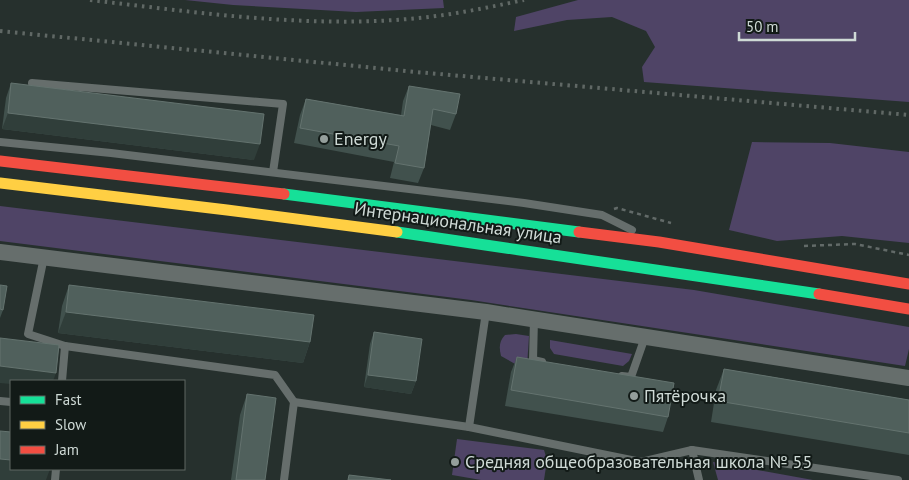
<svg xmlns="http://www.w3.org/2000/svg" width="909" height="480" font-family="'PT Sans',sans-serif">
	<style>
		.green { fill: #4f4466 }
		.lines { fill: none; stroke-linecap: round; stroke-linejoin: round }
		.path { stroke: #626a68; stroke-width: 2.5; stroke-dasharray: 4 4; stroke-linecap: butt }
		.lane { stroke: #666e6c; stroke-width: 8 }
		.street { stroke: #666e6c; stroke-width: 16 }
		.fast { stroke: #16e098; stroke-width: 11 }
		.slow { stroke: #ffcf43; stroke-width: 11 }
		.jam { stroke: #f24e42; stroke-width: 11 }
		.rail { stroke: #606865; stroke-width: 4; stroke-dasharray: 2.5 5; stroke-linecap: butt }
		.wall { fill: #41514d }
		.shaded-wall { fill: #303e3a }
		.building { fill: #50605c; stroke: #64736f }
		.poi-dot { fill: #949e9b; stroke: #121a17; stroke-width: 2 }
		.labels { text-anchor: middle; stroke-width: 4; stroke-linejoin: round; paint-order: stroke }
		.poi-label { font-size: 18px; fill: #cfdad6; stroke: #121a17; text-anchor: start }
		.street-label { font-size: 18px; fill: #cfdad6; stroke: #121a17 }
	</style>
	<rect width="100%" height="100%" fill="#26302d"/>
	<g class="green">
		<polygon points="185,0 443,0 444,8 356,12 233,5"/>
		<polygon points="578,0 909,0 909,102 644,82 642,67 655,47 646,31 612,17 567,20 514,31 516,17"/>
		<polygon points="752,142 830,143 909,152 909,243 842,236 777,241 729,230"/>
		<polygon points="0,206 694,290 909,327 909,349 905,366 471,300 0,241"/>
		<path d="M516,334L529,336L527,367L517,365L501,356C499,348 499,341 505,335Z"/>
		<polygon points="550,340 632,354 629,361 623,366 554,354 550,348"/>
		<polygon points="457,439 544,450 547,460 544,480 481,480 452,475"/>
		<polygon points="713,462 813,480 718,480"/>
	</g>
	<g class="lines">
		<g class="path">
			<polyline points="614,209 617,208 671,223"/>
			<polyline points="804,246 855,244 909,255"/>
		</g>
		<g class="lane">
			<polyline points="32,83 283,104 273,172"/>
			<polyline points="0,142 111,153 524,203 602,215 632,230"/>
			<polyline points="44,257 28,334 65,346 275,375 294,402 284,480"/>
			<polyline points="534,319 533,360 542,362"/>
			<polyline points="622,376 631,377 645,337"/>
			<polyline points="62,381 65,346"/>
			<polyline points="0,401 11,402"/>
			<polyline points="294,402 469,427 641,462 692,450 898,480"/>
			<polyline points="469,427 486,312"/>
			<polyline points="692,450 699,480"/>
			<polyline points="55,480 56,469"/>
		</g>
		<polyline class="street" points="0,252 486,312 909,378"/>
		<g class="fast">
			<polyline points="284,194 579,232"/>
			<polyline points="397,232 819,294"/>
		</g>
		<polyline class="slow" points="0,183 227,210 397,232"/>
		<g class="jam">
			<polyline points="0,161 284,194"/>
			<polyline points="579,232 659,242 909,284"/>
			<polyline points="819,294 909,309"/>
		</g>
		<g class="rail">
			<path d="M90,0C193,12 304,28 408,19C447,16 486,8 524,0"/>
			<polyline points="0,31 416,72 909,115"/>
		</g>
	</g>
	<g class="wall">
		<polygon points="11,83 254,160 2,129 6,98"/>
		<polygon points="409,86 456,114 450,130 431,125 424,168 418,183 390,178 394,162 294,143 300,115 306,99 401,115 403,101"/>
		<polygon points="0,285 3,310 0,318"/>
		<polygon points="69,285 310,342 303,363 58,333 62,306"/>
		<polygon points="374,332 416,381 411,394 364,387 370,344"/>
		<polygon points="517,357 668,417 663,432 505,406 511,372"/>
		<polygon points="724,369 909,400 909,455 711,422 716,390"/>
		<polygon points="247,394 265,480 231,480 240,415"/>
	</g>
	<g class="shaded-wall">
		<polygon points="8,113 260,144 254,160 2,129"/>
		<polygon points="66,312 310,342 303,363 58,333"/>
		<polygon points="0,366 56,373 53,381 11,381 11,384 0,383"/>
		<polygon points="368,375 416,381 411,394 364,387"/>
		<polygon points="0,459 11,460 11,469 50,469 46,480 0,480"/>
	</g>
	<g class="building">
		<polygon points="11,83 264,114 260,144 8,113"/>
		<polygon points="409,86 460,94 456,114 433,109 424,168 395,163 399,146 300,128 306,99 404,116"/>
		<polygon points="0,285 7,286 3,310 0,309"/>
		<polygon points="69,285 314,315 310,342 66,312"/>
		<polygon points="374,332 422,339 416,381 368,375"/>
		<polygon points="0,338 59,345 56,373 0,366"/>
		<polygon points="517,357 674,383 668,417 511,390"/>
		<polygon points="724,369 909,400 909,433 718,401"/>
		<polygon points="247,394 276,398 265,480 236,480"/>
		<polygon points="0,431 11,432 11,460 0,459"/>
		<polygon points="349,475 391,480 348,480"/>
	</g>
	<g class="poi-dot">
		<circle cx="324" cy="139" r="5"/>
		<circle cx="634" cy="396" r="5"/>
		<circle cx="455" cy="462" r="5"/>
	</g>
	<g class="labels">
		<g class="poi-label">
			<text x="334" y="145">Energy</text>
			<text x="644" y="402">Пятёрочка</text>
			<text x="465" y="468">Средняя общеобразовательная школа № 55</text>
		</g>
		<g class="street-label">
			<text transform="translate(458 223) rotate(8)" y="6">Интернациональная улица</text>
		</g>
	</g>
	<rect x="10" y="380" width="175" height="90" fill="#121a17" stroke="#5e6763"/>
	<rect x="20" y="396" width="25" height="8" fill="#16e098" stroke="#5e6763"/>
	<text x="55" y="405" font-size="15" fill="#cfdad6">Fast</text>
	<rect x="20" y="421" width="25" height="8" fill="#ffcf43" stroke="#5e6763"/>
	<text x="55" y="430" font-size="15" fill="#cfdad6">Slow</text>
	<rect x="20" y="446" width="25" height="8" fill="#f24e42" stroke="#5e6763"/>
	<text x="55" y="455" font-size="15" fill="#cfdad6">Jam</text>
	<path d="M739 32v8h116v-8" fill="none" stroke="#cfdad6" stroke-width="2.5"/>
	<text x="746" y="32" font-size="15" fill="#cfdad6" stroke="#121a17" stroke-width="4" paint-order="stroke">50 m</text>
</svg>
